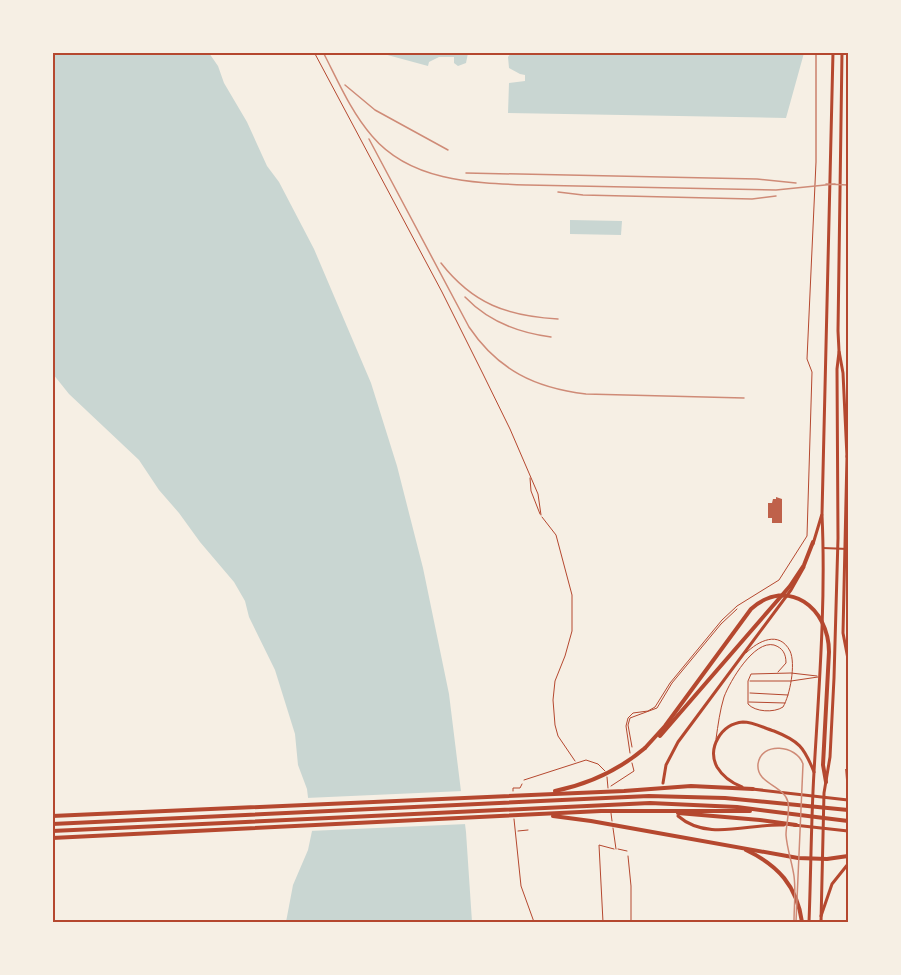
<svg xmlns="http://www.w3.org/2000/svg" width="901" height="975" font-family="Poppins,sans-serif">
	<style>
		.water { fill: #c9d6d2 }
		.pier { fill: #f6efe4 }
		.building { fill: #bf614a }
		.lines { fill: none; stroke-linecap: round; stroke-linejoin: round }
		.path { stroke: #b5482f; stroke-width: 1 }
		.service { stroke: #b5482f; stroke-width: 1 }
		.minor { stroke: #b5482f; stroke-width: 2 }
		.secondary { stroke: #b5482f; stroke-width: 3 }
		.primary { stroke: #b5482f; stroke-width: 3 }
		.motorway { stroke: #b5482f; stroke-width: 4 }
		.tram { stroke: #cf8b77; stroke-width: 1.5 }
		.rail { stroke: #cf8b77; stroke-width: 1.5 }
		.neatline { fill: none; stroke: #b5482f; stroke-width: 2 }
	</style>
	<rect width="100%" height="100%" fill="#f6efe4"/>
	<g class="water">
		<polygon points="52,53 209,53 218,66 224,83 247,122 267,166 279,182 314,249 371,383 397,466 423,568 449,694 466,832 472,922 286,922 293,885 308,850 312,831 307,789 298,765 295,734 275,670 249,617 245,601 234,582 200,542 179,513 159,490 139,460 69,394 53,374"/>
		<polygon points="380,53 468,52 468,53 466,63 458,66 454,63 454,57 439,57 429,62 428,66"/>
		<polygon points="511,53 511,52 804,53 786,118 508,113 509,83 525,81 525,75 520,74 509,68 508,57"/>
		<polygon points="570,220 622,221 621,235 570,234"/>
	</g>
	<polygon class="pier" points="463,791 467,824 309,831 306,798"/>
	<g class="building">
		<polygon points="776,497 782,499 782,523 772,523 772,518 768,518 768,503 772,503 773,499 776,499"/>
		<polygon points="845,769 848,769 848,780 846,780"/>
	</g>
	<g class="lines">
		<g class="path">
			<polyline points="314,52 442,292 483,374 510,429 538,494 541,515"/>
			<polyline points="530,478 531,491 540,514"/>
			<polyline points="542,517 556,535 572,595 572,631 565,656 555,681 553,700 555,725 558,736 575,761"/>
			<polyline points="632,747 628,725 630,718 657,708 672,683 721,624 737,609"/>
			<polyline points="630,753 626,726 628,718 633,713 648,711 655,707 670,683 722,620 737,606 779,580 807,536 812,372 807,359 816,162 816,52"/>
			<polyline points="611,786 634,771 632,763"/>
			<polyline points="513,791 513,788 520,788 522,784"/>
			<polyline points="514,819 521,886 534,922"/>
			<polyline points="518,831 528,830"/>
			<polyline points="628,856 631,886 631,922"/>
		</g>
		<g class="service">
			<path d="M746,653C758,641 779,630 790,651C796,664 790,695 783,707C774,713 755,712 748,704V681L751,674L791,673L817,676"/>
			<polyline points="750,681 791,681 818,677"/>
			<polyline points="750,693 788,695"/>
			<polyline points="749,702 785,703"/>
			<path d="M716,739C718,725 720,710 724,697C730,681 754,640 774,645C783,648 786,654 786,663L778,672"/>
			<polyline points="607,777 608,788"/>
			<polyline points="524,780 586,760 598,764 605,771"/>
			<polyline points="611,813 612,821"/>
			<polyline points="613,828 616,849"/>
			<polyline points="618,849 627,851"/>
			<polyline points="603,922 599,845 614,849"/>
		</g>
		<polyline class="minor" points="823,548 848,549"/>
		<g class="secondary">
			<path d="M809,922C811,872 811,822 814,772C819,687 826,601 822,515"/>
			<polyline points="821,922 824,793 830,757 834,678 838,538 837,369 839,352"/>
		</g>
		<g class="primary">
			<polyline points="842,52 838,331 839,351 843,373 847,457"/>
			<polyline points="847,456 843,633 848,659"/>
			<polyline points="813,544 822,514 833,52"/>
			<polyline points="663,783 666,765 678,742 791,590 804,567"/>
			<path d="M742,787C732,783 723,777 717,767C707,748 721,724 743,722C753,722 764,728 774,731C799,741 804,747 814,772"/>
			<polyline points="752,789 848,800"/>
			<path d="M678,816C708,842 749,823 784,825"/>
			<polyline points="794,825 848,831"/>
			<polyline points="821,916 832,884 848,864"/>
		</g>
		<g class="motorway">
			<polyline points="848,659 848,662"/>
			<polyline points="660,736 790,586 804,565 813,542"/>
			<path d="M645,748L665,726L751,609C788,576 829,608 829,652L823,765L826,782"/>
			<path d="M555,791C589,784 619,770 645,748"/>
			<polyline points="678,813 760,820 796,825"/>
			<polyline points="52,816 624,791 691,786 753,789"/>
			<polyline points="553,816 591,821 798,858 827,859 848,856"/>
			<polyline points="52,824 649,796 725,798 848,810"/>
			<polyline points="52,831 650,803 737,807 848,821"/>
			<polyline points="52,838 601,811 750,811"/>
			<path d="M746,850C778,865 797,886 802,922"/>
		</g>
		<path class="tram" d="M794,922C794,907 796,891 794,876C792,862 787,849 786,835C786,824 790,813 788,802C784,785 756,784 758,764C761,741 797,745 803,764L796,922"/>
		<g class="rail">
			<path d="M323,52C338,81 351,112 372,136C410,181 472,183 527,185L776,190L835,184"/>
			<polyline points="345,85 375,110 448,150"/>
			<path d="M369,139L469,327C498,370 535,388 586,394L744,398"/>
			<polyline points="466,173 757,179 796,183"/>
			<polyline points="826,184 848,185"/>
			<polyline points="558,192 583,195 752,199 776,196"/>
			<path d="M441,263C473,304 507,316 558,319"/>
			<path d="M465,297C488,321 519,333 551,337"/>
		</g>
	</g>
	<rect width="901" height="975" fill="none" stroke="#f6efe4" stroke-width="108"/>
	<rect x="54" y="54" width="793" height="867" class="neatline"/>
</svg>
